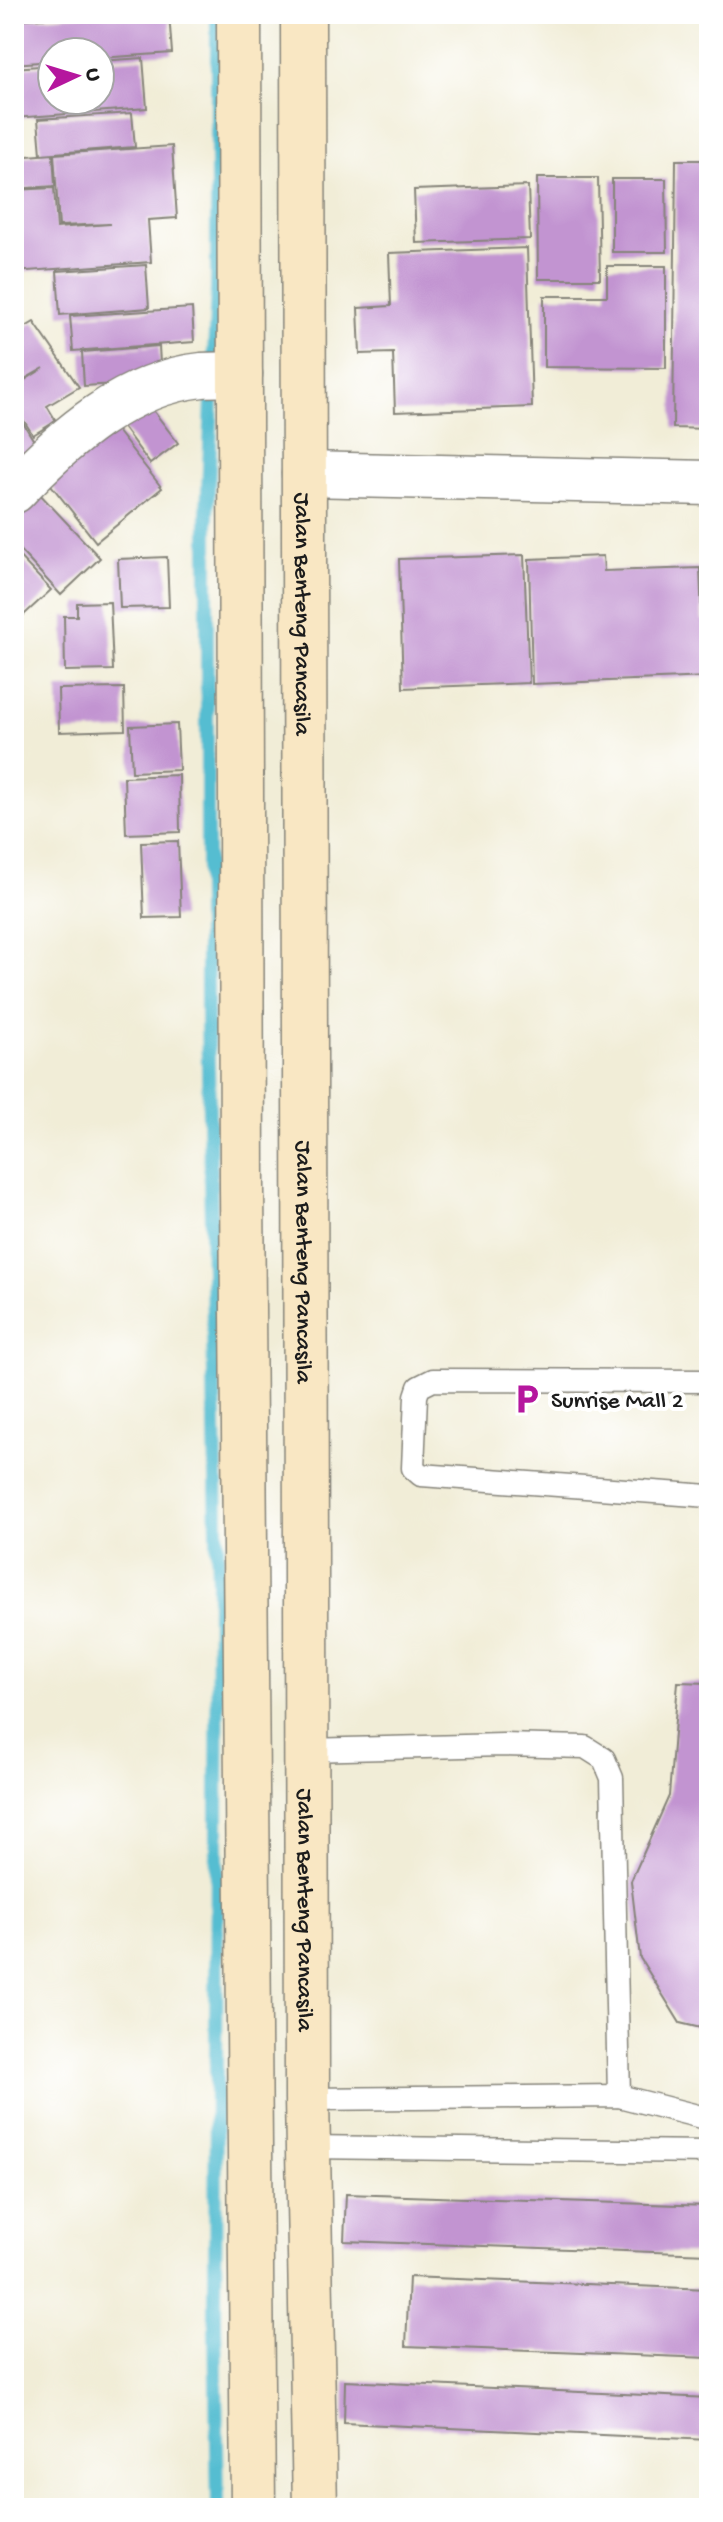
<svg xmlns="http://www.w3.org/2000/svg" width="723" height="2522" font-family="'Gochi Hand',sans-serif">
	<style>
		.lines { fill: none; stroke-linecap: round; stroke-linejoin: round }
		.stream { stroke: #54bdd1; stroke-width: 14 }
		.building { fill: #c294d1 }
		.lane-casing { stroke: #86847a; stroke-width: 25 }
		.street-casing { stroke: #86847a; stroke-width: 47 }
		.secondary-casing { stroke: #86847a; stroke-width: 47 }
		.lane { stroke: #fff; stroke-width: 22 }
		.street { stroke: #fff; stroke-width: 44 }
		.secondary { stroke: #f9e7c3; stroke-width: 44 }
		.labels { text-anchor: middle; stroke-width: 8; stroke-linejoin: round; paint-order: stroke }
		.street-label { font-size: 24px; fill: #1c1c1c; stroke: #fff }
		.poi-label { font-size: 24px; fill: #1c1c1c; stroke: #fff; text-anchor: start }
	</style>
	<rect width="100%" height="100%" fill="#fff"/>
	<filter id="ink" filterUnits="userSpaceOnUse"><feTurbulence type="fractalNoise" baseFrequency=".0125" numOctaves="2"/><feDisplacementMap in="SourceGraphic" scale="16" xChannelSelector="R" yChannelSelector="G"/><feConvolveMatrix kernelMatrix="1 2 1 2 8 2 1 2 1" color-interpolation-filters="sRGB"/></filter>
	<filter id="wash" filterUnits="userSpaceOnUse"><feTurbulence type="fractalNoise" baseFrequency=".006" numOctaves="4" result="noise"/><feDisplacementMap in="SourceGraphic" scale="32" xChannelSelector="R" yChannelSelector="G"/><feGaussianBlur stdDeviation="1.8" result="paint"/><feColorMatrix in="noise" values="0 0 0 0 0 0 0 0 0 0 0 0 0 0 0 0 0 1.4 0 .05"/><feComposite in="paint" operator="in"/></filter>
	<g filter="url(#wash)">
		<rect width="100%" height="100%" fill="#f1edd7"/>
		<g class="lines">
			<polyline class="stream" points="217,14 217,289 207,514 207,1013 218,1582 215,2322 218,2508"/>
		</g>
		<g id="blocks">
			<g class="building">
				<polygon points="94,14 169,14 172,53 100,58 100,52 52,52 52,61 14,64 14,20"/>
				<polygon points="143,58 147,108 14,118 14,68 52,65 52,100 100,100 100,61"/>
				<polygon points="132,113 135,147 41,154 38,119"/>
				<polygon points="172,146 177,218 148,220 151,262 14,272 14,190 54,188 57,228 110,224 59,226 54,154"/>
				<polygon points="53,154 55,186 14,189 14,157"/>
				<polygon points="676,160 709,160 709,429 673,428"/>
				<polygon points="537,178 598,178 600,279 538,279"/>
				<polygon points="612,179 666,179 667,252 612,252"/>
				<polygon points="528,186 530,239 416,243 414,190"/>
				<polygon points="527,248 532,407 395,412 393,353 360,354 358,308 391,306 389,253"/>
				<polygon points="146,265 149,308 60,315 57,271"/>
				<polygon points="607,266 666,266 666,368 544,367 544,296 607,296"/>
				<polygon points="192,308 194,342 73,351 70,316"/>
				<polygon points="34,322 79,387 47,406 56,421 33,435 14,405 14,387 44,368 14,385 14,334"/>
				<polygon points="159,346 161,381 84,386 82,352"/>
				<polygon points="149,405 178,443 150,464 122,426"/>
				<polygon points="14,408 37,446 14,460"/>
				<polygon points="110,422 162,488 96,542 44,476"/>
				<polygon points="37,491 100,558 61,595 14,544 14,513"/>
				<polygon points="14,551 51,590 14,624"/>
				<polygon points="524,555 529,683 403,688 399,559"/>
				<polygon points="603,556 604,571 700,568 702,620 709,620 709,677 532,684 529,559"/>
				<polygon points="167,557 169,607 120,608 118,559"/>
				<polygon points="110,602 113,670 65,671 64,616 77,616 77,603"/>
				<polygon points="124,688 125,730 59,732 58,689"/>
				<polygon points="177,724 179,770 132,772 130,726"/>
				<polygon points="179,775 180,832 126,834 124,777"/>
				<polygon points="178,841 181,917 144,918 141,842"/>
				<polygon points="678,1682 709,1683 709,2030 680,2023 640,1958 631,1881 669,1796"/>
				<polygon points="346,2194 709,2206 709,2254 344,2241"/>
				<polygon points="409,2277 709,2289 709,2358 406,2346"/>
				<polygon points="345,2381 709,2398 709,2440 344,2423"/>
			</g>
		</g>
	</g>
	<g filter="url(#ink)">
		<use href="#blocks" fill-opacity="0" stroke="#86847a" stroke-width="2"/>
		<g class="lines">
			<defs>
				<g id="lane">
					<polyline points="709,1381 433,1380 419,1387 416,1396 413,1468 421,1475 709,1496"/>
					<polyline points="307,1750 503,1745 585,1747 604,1759 612,1778 619,2096"/>
					<polyline points="307,2099 619,2096 709,2119"/>
					<polyline points="308,2147 709,2152"/>
				</g>
				<g id="street">
					<polyline points="304,474 709,483"/>
					<path d="M14,491C64,438 126,383 202,375C215,374 227,375 240,374"/>
				</g>
				<g id="secondary">
					<polyline points="239,14 242,1188 253,2508"/>
					<path id="s1" d="M303,14L307,2099L315,2508"/>
				</g>
			</defs>
			<use href="#lane" class="lane-casing"/>
			<use href="#street" class="street-casing"/>
			<use href="#secondary" class="secondary-casing"/>
			<use href="#lane" class="lane"/>
			<use href="#street" class="street"/>
			<use href="#secondary" class="secondary"/>
		</g>
	</g>
	<defs>
		<symbol id="parking-bare" viewBox="-9 -9 18 18"><path d="M-3.5-5.5H1a3.5 3.5 0 0 1 0 7H-1V5.5H-3.5ZM-1-3.4V-.6H.8a1.4 1.4 0 0 0 0-2.8Z" fill="#b5179e" stroke="#fff" stroke-width="2.5" paint-order="stroke"/></symbol>
	</defs>
	<g fill-rule="evenodd">
		<use href="#parking-bare" x="505" y="1377" width="44" height="44"/>
	</g>
	<g class="labels">
		<g class="street-label">
			<text dy="8" stroke="none"><textPath href="#s1" startOffset="600">Jalan Benteng Pancasila</textPath></text>
			<text dy="8" stroke="none"><textPath href="#s1" startOffset="1248">Jalan Benteng Pancasila</textPath></text>
			<text dy="8" stroke="none"><textPath href="#s1" startOffset="1896">Jalan Benteng Pancasila</textPath></text>
		</g>
		<g class="poi-label">
			<text x="551" y="1407">Sunrise Mall 2</text>
		</g>
	</g>
	<rect width="723" height="2522" fill="none" stroke="#fff" stroke-width="48"/>
	<g transform="translate(76 76) rotate(86)"><circle r="38" fill="#ffffff" stroke="#a4a4a4" stroke-width="2"/>
	<path d="M0-6L14 30L0 20L-14 30Z" fill="#b5179e"/>
	<text y="-12" font-size="22" font-weight="bold" text-anchor="middle" fill="#1c1c1c">U</text>
	</g>
</svg>
